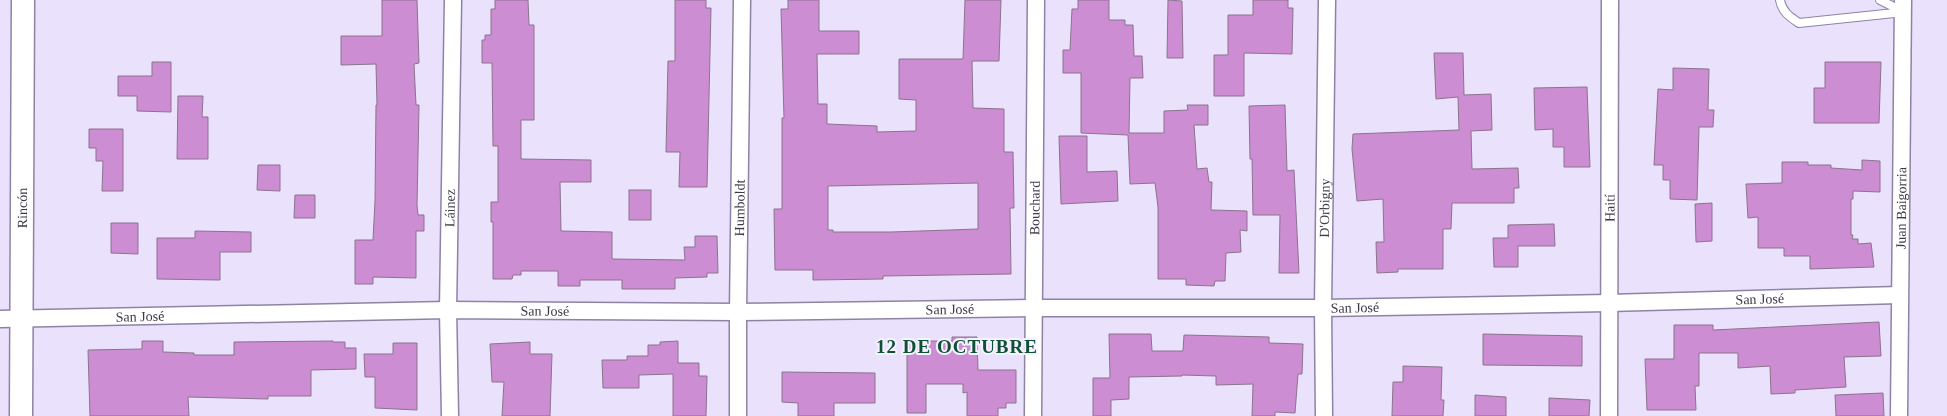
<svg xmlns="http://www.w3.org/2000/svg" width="1947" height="416" font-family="'Times New Roman',serif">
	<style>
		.building { fill: #cd8dd2; stroke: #8b738d; fill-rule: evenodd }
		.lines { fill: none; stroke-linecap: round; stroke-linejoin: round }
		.lane-casing { stroke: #8e83a3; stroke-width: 10 }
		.street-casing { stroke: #8e83a3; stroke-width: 19 }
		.secondary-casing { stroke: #8e83a3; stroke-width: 25 }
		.lane { stroke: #fff; stroke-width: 8 }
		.street { stroke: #fff; stroke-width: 16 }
		.secondary { stroke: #fff; stroke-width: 22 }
		.labels { text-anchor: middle; stroke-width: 4; stroke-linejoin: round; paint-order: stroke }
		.street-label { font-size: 14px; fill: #3e3947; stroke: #f5f1ff }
		.district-label { font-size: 19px; font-weight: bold; letter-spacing: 1px; fill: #0d5034; stroke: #f5f1ff }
	</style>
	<rect width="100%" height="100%" fill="#eae1fd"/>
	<g class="building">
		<polygon points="382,0 417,0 419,63 414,64 416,105 419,105 417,205 418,215 424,215 424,231 416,231 416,278 373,277 373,284 355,284 355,240 373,240 375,201 376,105 377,105 376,64 341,65 341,36 382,36"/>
		<polygon points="495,0 528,0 529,25 534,25 534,120 521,120 521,159 591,160 591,182 560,182 561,231 612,232 612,259 685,260 684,247 695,247 695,236 717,236 718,273 707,273 707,277 675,278 675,289 622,289 622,280 580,280 580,286 558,286 558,271 521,271 521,275 513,275 512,279 493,279 493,222 491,222 491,202 498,202 498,146 493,146 492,63 482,63 482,40 485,40 485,35 491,35 491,9 495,9"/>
		<polygon points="675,0 706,0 706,8 711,8 707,187 679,187 680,152 666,152 668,61 675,61"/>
		<path d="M788,0H819V31H859V54H817L818,104H827V124L877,126V132L916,131V100L899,99V59H963L965,0H1001L999,61H972L973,108L1004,109V152H1013L1014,208H1010L1011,274L883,276V279L813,280V270H775L774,209H782V118H784L781,9H788ZM978,183V229L891,232H833V230H828V186Z"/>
		<polygon points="1078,0 1109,0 1109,20 1125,20 1125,25 1133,25 1134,56 1142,56 1143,78 1130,78 1129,133 1164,133 1164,111 1188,110 1187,105 1208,105 1208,125 1194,125 1197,169 1207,168 1209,182 1212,182 1211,210 1247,211 1247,231 1240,230 1241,252 1226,253 1225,281 1215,281 1214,286 1186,285 1186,279 1158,279 1158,207 1155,183 1130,184 1128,135 1081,133 1081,73 1063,73 1063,50 1070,50 1072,9 1078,9"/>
		<polygon points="1168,0 1182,1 1183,58 1167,58"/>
		<polygon points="1253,0 1288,0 1288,8 1293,8 1292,54 1244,53 1244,96 1214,96 1214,55 1228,55 1228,15 1253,15"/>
		<polygon points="1434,53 1463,53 1464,95 1491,94 1492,130 1471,131 1472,169 1518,168 1519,188 1514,188 1514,203 1452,203 1451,229 1443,229 1443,269 1398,269 1398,272 1377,273 1376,242 1384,242 1383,199 1357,201 1352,149 1353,134 1459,130 1458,97 1436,99"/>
		<polygon points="152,62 171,62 171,112 137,111 137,96 118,96 118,76 152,76"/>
		<polygon points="1825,62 1881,62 1879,123 1814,123 1814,88 1825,88"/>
		<polygon points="1673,68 1709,69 1708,110 1714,110 1713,127 1699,127 1697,200 1670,199 1670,180 1663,180 1663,165 1654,165 1658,89 1673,90"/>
		<polygon points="1587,87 1590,167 1564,167 1564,147 1553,147 1553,129 1535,130 1534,88"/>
		<polygon points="178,96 203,96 202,117 208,117 208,159 177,159"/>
		<polygon points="1285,105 1287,171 1294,170 1299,273 1279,273 1280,215 1253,215 1252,159 1250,159 1249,106"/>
		<polygon points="89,129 123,129 123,191 102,191 103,161 96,161 96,148 89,148"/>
		<polygon points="1059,136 1087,136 1087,172 1117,171 1118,201 1061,204"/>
		<polygon points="1862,160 1880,161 1880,192 1853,191 1853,199 1851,199 1851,235 1853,235 1852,239 1858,239 1858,244 1871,243 1874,267 1810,269 1810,256 1784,256 1784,248 1758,248 1758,217 1748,218 1746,184 1782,183 1782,162 1808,162 1808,165 1831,165 1831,168 1862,170"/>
		<polygon points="258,165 280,165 280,191 257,190"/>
		<rect x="629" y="190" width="22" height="30"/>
		<polygon points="295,195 315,195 315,218 294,218"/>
		<polygon points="1712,203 1712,241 1696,242 1695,204"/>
		<polygon points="111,223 138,223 138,254 111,253"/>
		<polygon points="1554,224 1555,246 1518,246 1518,267 1494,267 1493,238 1508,238 1508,225"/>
		<polygon points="195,231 251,232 251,252 220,252 220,280 157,279 157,238 195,238"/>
		<polygon points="1879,322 1881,356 1844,357 1846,387 1795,390 1795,393 1771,394 1770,366 1738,368 1738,353 1699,353 1699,386 1695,386 1696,410 1647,410 1645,359 1674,359 1674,325 1713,325 1713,330"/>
		<polygon points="1109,334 1151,334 1152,351 1183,351 1184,335 1269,337 1269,343 1303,344 1302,374 1298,374 1295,413 1275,412 1275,416 1252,416 1253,384 1216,385 1216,376 1182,375 1182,376 1129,377 1129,399 1111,400 1111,416 1093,416 1093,378 1110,378"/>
		<polygon points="1483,334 1582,336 1582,366 1483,365"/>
		<polygon points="952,337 977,337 978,370 1016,370 1016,403 1006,403 1006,408 998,408 998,416 967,416 967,392 963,393 963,384 926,384 926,413 907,413 907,341 952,341"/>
		<polygon points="142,341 163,341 163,352 194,353 194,355 234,355 234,342 333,341 333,342 345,342 345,348 356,348 356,369 311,370 311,396 268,396 268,399 188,397 189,416 90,416 88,350 142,349"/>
		<polygon points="678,341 678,363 699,363 699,376 707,376 706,416 673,416 673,374 639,375 639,388 603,388 602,360 627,360 627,356 648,356 648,345 660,345 660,342"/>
		<polygon points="530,342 530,354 552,354 550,416 502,416 504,382 492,382 490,344"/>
		<polygon points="393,343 417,343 417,410 375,408 375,377 365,377 364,354 393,354"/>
		<polygon points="1403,366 1442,367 1441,400 1444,400 1443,416 1392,416 1393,382 1403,382"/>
		<polygon points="782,372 875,373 875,403 834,403 834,416 798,416 798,403 782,402"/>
		<polygon points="1883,393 1884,416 1836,416 1835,395"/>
		<polygon points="1475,395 1506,397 1506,416 1475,416"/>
		<polygon points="1549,398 1590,400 1589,416 1549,416"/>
	</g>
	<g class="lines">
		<defs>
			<g id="lane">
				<path d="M1780,0C1782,12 1790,17 1799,23L1904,12"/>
				<polyline points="1880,0 1902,11"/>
			</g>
			<g id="street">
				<path id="s1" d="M0,319L448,310L738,312L1033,308H1323L1609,303L1899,295"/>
				<path id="s2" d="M450,416L448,310L453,0"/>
				<path id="s3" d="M738,416V312L742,0"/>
				<path id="s4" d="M1033,416L1036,0"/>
				<path id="s5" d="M1324,416L1323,308L1327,0"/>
				<path id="s6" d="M1609,416L1610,0"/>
				<path id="s7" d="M1899,416L1903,0"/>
			</g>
			<g id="secondary">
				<path id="s8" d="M21,416L23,0"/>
			</g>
		</defs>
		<use href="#lane" class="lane-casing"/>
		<use href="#street" class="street-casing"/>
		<use href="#secondary" class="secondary-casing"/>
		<use href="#lane" class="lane"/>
		<use href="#street" class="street"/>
		<use href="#secondary" class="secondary"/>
	</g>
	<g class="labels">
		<g class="street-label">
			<text dy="5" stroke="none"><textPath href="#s8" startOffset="208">Rincón</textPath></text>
			<text dy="5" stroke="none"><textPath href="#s2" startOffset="208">Láinez</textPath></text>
			<text dy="5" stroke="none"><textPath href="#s3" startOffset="208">Humboldt</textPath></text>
			<text dy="5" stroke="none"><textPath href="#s4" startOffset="208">Bouchard</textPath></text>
			<text dy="5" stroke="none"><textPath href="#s5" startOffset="208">D'Orbigny</textPath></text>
			<text dy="5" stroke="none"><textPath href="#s6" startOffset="208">Haití</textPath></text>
			<text dy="5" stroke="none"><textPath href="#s7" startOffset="208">Juan Baigorria</textPath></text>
			<text dy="5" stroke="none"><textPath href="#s1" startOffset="1760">San José</textPath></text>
			<text dy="5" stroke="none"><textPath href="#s1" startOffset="1355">San José</textPath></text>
			<text dy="5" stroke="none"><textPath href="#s1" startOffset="950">San José</textPath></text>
			<text dy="5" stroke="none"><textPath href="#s1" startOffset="545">San José</textPath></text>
			<text dy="5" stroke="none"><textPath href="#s1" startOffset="140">San José</textPath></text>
		</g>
		<g class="district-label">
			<text x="957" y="353">12 DE OCTUBRE</text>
		</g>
	</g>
</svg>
